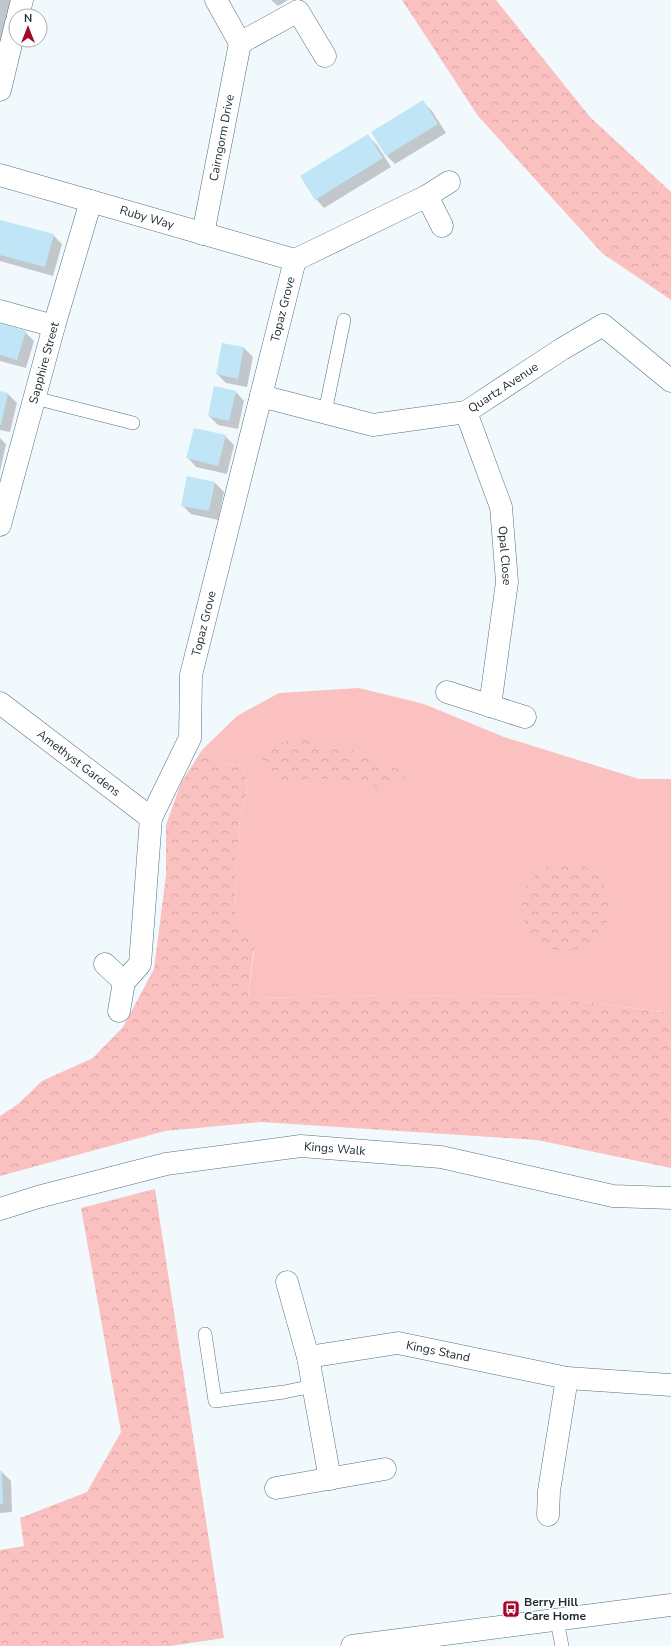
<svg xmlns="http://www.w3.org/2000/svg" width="671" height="1646" font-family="'Nunito Sans',sans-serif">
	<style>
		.green { fill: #fac1c0 }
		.forest { fill: url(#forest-crowns) }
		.shadow { fill: #0003 }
		.building { fill: #c0e5f6 }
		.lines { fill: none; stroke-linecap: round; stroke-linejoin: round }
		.service-casing { stroke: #507280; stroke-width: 14 }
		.minor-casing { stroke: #507280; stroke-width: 23 }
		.tertiary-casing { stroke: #507280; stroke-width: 23 }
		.service { stroke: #fff; stroke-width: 13 }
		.minor { stroke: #fff; stroke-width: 22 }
		.tertiary { stroke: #fff; stroke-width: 22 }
		.labels { text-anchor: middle; stroke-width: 3; stroke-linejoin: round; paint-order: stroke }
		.street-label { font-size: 12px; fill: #202e34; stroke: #fff }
		.poi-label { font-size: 12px; font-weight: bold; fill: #202e34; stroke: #fff; text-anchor: start }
	</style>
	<defs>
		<pattern id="forest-crowns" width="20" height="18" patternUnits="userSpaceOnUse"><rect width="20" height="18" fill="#fac1c0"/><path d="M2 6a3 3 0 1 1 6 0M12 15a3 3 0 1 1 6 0" fill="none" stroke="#d6a6a6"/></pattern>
	</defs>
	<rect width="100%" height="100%" fill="#f2f9fd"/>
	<polygon class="green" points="359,688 424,704 504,737 639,779 671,779 671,1013 549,997 393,995 248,998 254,952 236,914 235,875 240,819 248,787 243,766 223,763 202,750 237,716 279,693"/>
	<g class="forest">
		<polygon points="402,0 496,0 590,117 671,192 671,300 602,253 478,116"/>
		<polygon points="296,738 353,751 412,775 377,787 341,779 309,779 277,783 261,758 267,748"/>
		<polygon points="202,750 223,763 243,766 248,787 240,819 235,875 236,914 254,947 248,998 393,995 549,997 671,1013 671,1168 537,1140 261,1122 165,1131 0,1176 0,1116 18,1104 42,1081 93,1058 123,1027 154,969 166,875 166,825 181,783"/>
		<circle cx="566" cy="907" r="44"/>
		<polygon points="155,1189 224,1638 170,1646 0,1646 0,1550 24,1546 20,1518 87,1492 121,1432 81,1208"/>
	</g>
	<g class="shadow">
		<polygon points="0,0 11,0 0,46"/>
		<polygon points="271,0 288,0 278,6"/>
		<polygon points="423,102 432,111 446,133 395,164 387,156"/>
		<polygon points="368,136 377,145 391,167 324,208 316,199"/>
		<polygon points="0,221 53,235 62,244 53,276 0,261"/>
		<polygon points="0,324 25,332 34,341 26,368 0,361"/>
		<polygon points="223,344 244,348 253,357 247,387 226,383 217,374"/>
		<polygon points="0,392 8,394 17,403 10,432 0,430"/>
		<polygon points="236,392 244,401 238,429 218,425 209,416"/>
		<polygon points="225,436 234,445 227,474 196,467 188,458"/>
		<polygon points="0,438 6,444 0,472"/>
		<polygon points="215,483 224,492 218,520 191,514 182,505"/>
		<polygon points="0,1472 2,1472 11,1481 12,1512 0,1513"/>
	</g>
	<g class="building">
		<polygon points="423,100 438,124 386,156 371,132"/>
		<polygon points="368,134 383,158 315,200 300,176"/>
		<polygon points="0,220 54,234 45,267 0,255"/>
		<polygon points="0,323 26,331 17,360 0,355"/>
		<polygon points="222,343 244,347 238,379 216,374"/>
		<polygon points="214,386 236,391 229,421 208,416"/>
		<polygon points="0,391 8,393 1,425 0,425"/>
		<polygon points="194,428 226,435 218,466 186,458"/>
		<polygon points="187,476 215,482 209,511 181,506"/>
		<polygon points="0,1471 2,1471 3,1504 0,1504"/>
	</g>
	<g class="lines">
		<defs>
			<g id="service">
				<polyline points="35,398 133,423"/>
				<polyline points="325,412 344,320"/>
				<polyline points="205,1334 215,1401 284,1392 313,1386"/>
				<polyline points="557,1621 562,1646"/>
			</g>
			<g id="minor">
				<polyline points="18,16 22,0"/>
				<polyline points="240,43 298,11 325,56"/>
				<polyline points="0,90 16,23"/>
				<path id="s1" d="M0,175L295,260"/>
				<polyline points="427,196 442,226"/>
				<path id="s2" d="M203,234L240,43L216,0"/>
				<polyline points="295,260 427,196 449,182"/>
				<polyline points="0,311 54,326"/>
				<path id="s3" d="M261,396L373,425L466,412L562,349L603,325L671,381"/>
				<path id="s4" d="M466,412L501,507L507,582L490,706"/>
				<path id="s5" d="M0,525L54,326L91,201"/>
				<polyline points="447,692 525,717"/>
				<path id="s6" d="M0,703L151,818"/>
				<polyline points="105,964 124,982"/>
				<path id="s7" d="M119,1011L124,982L140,964L151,818L190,738L191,675L295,260"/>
				<path id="s8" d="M0,1209L38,1197L166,1164L301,1146L441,1157L613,1196L671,1198"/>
				<polyline points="287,1282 308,1357 330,1479"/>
				<path id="s9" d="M308,1357L398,1343L567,1378L671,1385"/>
				<polyline points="276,1488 385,1469"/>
				<polyline points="548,1515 549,1491 567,1378"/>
			</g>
			<polyline id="tertiary" points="352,1646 671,1605"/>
		</defs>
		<use href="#service" class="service-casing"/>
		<use href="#minor" class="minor-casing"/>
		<use href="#tertiary" class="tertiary-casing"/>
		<use href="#service" class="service"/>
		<use href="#minor" class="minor"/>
		<use href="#tertiary" class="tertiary"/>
	</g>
	<defs>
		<symbol id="bus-square" viewBox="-11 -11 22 22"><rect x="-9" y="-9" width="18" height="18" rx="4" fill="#a4072c" stroke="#fff"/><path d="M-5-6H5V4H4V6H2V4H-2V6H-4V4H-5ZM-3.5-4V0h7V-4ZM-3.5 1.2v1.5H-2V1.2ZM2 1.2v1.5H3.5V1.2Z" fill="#fff"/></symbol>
	</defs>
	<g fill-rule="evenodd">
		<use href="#bus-square" x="501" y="1599" width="20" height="20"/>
	</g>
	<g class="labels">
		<g class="street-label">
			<text dy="4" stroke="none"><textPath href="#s2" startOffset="98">Cairngorm Drive</textPath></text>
			<text dy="4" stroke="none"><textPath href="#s1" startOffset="153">Ruby Way</textPath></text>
			<text dy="4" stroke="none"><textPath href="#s7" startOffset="729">Topaz Grove</textPath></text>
			<text dy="4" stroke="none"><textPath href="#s5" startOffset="168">Sapphire Street</textPath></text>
			<text dy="4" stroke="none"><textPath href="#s3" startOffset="254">Quartz Avenue</textPath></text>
			<text dy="4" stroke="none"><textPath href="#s4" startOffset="150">Opal Close</textPath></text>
			<text dy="4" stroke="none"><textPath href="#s7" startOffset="405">Topaz Grove</textPath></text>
			<text dy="4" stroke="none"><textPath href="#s6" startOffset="99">Amethyst Gardens</textPath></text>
			<text dy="4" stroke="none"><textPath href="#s8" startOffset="342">Kings Walk</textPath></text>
			<text dy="4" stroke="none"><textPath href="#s9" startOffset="132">Kings Stand</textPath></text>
		</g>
		<g class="poi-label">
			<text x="524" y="1606">Berry Hill<tspan x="524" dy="14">Care Home</tspan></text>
		</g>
	</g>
	<g transform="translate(28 28)"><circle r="19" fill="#ffffff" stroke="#a6abae"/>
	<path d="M0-3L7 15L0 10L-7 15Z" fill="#a4072c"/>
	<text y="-6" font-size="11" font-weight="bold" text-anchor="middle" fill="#202e34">N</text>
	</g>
</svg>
